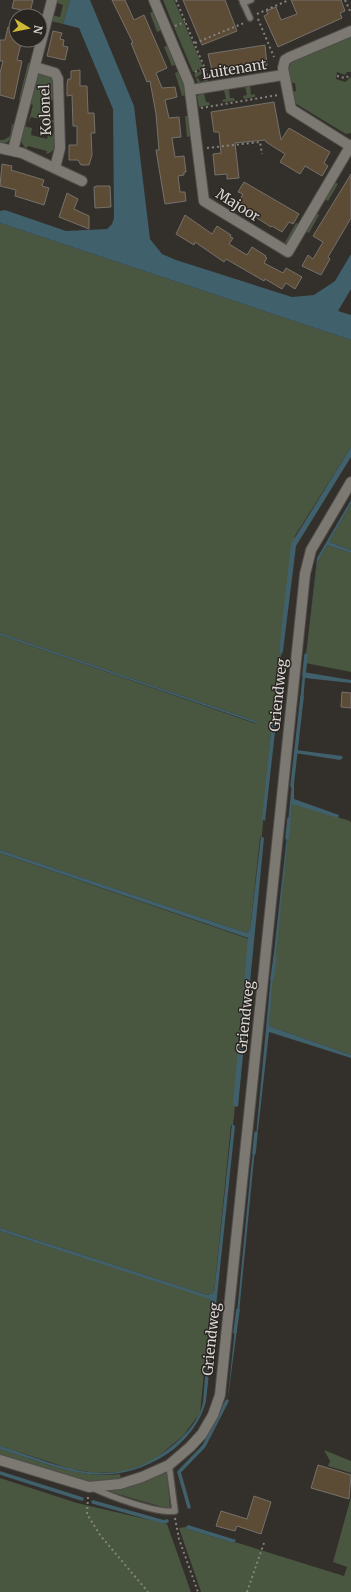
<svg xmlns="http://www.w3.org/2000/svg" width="351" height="1592" font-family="Merriweather,serif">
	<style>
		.green { fill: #495640 }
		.water { fill: #40606c }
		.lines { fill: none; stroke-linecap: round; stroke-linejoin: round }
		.stream { stroke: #40606c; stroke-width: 3.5 }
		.building { fill: #5d4c35; stroke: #75716b }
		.lane-casing { stroke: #504c49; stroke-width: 8 }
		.street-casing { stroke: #504c49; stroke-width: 12 }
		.path { stroke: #86827e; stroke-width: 2; stroke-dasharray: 2 3; stroke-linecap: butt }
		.lane { stroke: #7c7872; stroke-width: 5.5 }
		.street { stroke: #7c7872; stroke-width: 10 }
		.labels { text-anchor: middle; stroke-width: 3; stroke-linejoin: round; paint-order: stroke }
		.street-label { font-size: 14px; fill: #d9d6d3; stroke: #292520 }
	</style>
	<rect width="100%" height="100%" fill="#332f2a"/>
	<g class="green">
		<polygon points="55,0 70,0 63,24 51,21 52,15 60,17 63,5 55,2"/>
		<polygon points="163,0 174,0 184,23 174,27"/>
		<polygon points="154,11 162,30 157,32 150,13"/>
		<polygon points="184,23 203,67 193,72 174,27"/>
		<polygon points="351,35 351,72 347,72 345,75 337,72 336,79 345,82 351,77 351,133 346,134 293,102 291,92 296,91 295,83 290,83 288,70 292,60"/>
		<polygon points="168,45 177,64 172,66 164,47"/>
		<polygon points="28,63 31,63 22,100 19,100"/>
		<polygon points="204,70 209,84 199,85 196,79 198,78 200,82 205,80 202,73 196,78 194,74"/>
		<polygon points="180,71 184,83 186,95 182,96 175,73"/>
		<polygon points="38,73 52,77 54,100 50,100 51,120 55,120 55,123 31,117 28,124 33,105 30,104"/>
		<polygon points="250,85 251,95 255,94 255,97 244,99 243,96 247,95 245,86"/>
		<polygon points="229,89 230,98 234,98 235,101 223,102 222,100 226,99 224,90"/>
		<polygon points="201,93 204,93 206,102 209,102 210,105 199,107 197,96"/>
		<polygon points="185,116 188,116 191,136 187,137"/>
		<polygon points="12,124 15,125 11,139 6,143 0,143 0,140 4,140 10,136"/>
		<path d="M24,126L32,128L31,135L47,139L49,132L55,134C55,143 57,152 46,154L47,151L28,146L26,149L21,142Z"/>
		<polygon points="335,182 338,184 328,201 324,199"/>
		<polygon points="316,213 319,215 309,233 305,231"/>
		<polygon points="0,223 351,340 351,447 295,536 279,651 281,656 280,667 278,668 272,721 269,728 271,731 262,835 260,838 250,930 247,933 0,850 0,635 257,724 258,722 0,633"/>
		<polygon points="296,223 299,224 289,241 284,244"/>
		<polygon points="351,504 351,550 329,542"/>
		<polygon points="327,545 351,553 351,672 305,663 317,563"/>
		<polygon points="292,803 350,821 351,823 351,1055 269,1026 272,976"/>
		<polygon points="0,853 249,939 234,1106 235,1106 233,1125 231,1125 214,1293 207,1295 0,1228"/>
		<polygon points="0,1231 210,1298 211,1304 200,1413 183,1436 151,1462 124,1472 95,1473 71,1469 0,1446"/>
		<path d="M0,1449C39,1461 79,1479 120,1474L121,1480L83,1482L0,1457Z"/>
		<polygon points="324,1450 351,1461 351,1473 328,1466 330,1461"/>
		<polygon points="164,1470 167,1472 170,1508 162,1507 104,1490"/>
		<polygon points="0,1478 77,1503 167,1524 191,1592 0,1592"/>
		<polygon points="351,1497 351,1592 201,1592 179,1528 186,1527 187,1529 234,1543 235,1542 344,1576 347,1567 333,1562"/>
	</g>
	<g class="water">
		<polygon points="70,0 90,0 134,106 150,239 162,254 176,260 292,297 314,295 335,281 351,254 351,289 338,311 351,315 351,340 0,223 0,211 5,210 66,231 107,229 112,224 114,218 113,109 79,28 63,24"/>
		<polygon points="351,447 351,457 296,546 283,651 281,656 279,651 291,544"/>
		<polygon points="351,500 351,504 329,542 351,550 351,553 327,545 317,563 306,659 317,558"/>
		<polygon points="0,633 258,722 258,724 0,635"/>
		<polygon points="278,667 282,668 282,670 265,821 262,819 271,731 269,728 272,721"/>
		<polygon points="303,672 351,680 351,683 305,678 303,703 300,702"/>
		<polygon points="296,750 342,756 343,758 340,760 295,753"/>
		<polygon points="292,783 294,783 294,799 339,815 338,818 292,804 290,823 288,823"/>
		<polygon points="287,835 288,839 275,962 273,961"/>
		<polygon points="261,836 264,838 238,1107 234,1106 233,1103 248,938 0,853 0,850 247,933 250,930"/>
		<polygon points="271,975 273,976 269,1026 351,1055 351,1058 269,1032 258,1130 256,1136"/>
		<path d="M232,1124L235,1126L206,1401C201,1422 185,1442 167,1454C106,1493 62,1468 0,1449V1446C64,1466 113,1495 172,1446C186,1435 200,1419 203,1402L211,1304L210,1299L0,1231V1228L207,1295L214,1293Z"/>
		<polygon points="255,1149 239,1313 237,1313 251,1168 253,1151"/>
		<polygon points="235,1328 237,1329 227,1405"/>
		<polygon points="188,1525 236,1540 234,1543 187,1529 186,1527"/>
	</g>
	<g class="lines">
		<g class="stream">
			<polyline points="304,675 306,655"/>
			<polyline points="292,786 302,697"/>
			<polyline points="287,838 289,819"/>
			<polyline points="272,979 275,958"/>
			<polyline points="254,1153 256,1133"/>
			<polyline points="235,1332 238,1310"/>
			<polyline points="0,1473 82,1499"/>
			<polyline points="93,1502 164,1522 167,1521"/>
			<polyline points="189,1507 179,1472 204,1446 227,1401"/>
		</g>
	</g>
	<g class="building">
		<polygon points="14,0 33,0 30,12 12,8"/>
		<polygon points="112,0 125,0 134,20 144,15 167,68 156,73 162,88 175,87 177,97 165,100 169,118 179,117 181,137 172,138 175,157 184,156 186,172 184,172 184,175 178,176 180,192 185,192 186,201 165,204 156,150 159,150 156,114 150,81 147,82 131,43 133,43"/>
		<polygon points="183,0 225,0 237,31 202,45"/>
		<polygon points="291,0 341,0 345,11 340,13 342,18 278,47 264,16 268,14 266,11 276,7 281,20 297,14"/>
		<polygon points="8,27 16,29 16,40 22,40 17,60 22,61 14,99 0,95 0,73 3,61 0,61 0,40 5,40"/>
		<polygon points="53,31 62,33 60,39 64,40 63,46 68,47 65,60 47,56"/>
		<polygon points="265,45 267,65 258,69 252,70 252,68 213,74 208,54"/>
		<polygon points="80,70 80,86 87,86 88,113 94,113 95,133 91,133 92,155 89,165 81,165 78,160 69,160 69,145 77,145 77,126 73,126 72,95 67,96 67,84 68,79 71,79 71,71"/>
		<polygon points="274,102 281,140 289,128 330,152 324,163 328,166 322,176 305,166 300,174 280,162 285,154 266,142 265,140 235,143 239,178 227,179 227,174 215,175 213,154 221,153 219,132 214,132 211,112"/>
		<polygon points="2,164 12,166 11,170 44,180 42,186 49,188 44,205 15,196 16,190 0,186"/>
		<polygon points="351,174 351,218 328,257 330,259 321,275 302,266 308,255 313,259 323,242 313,236"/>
		<polygon points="244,182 299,214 293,224 289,222 282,232 272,226 271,227 237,205 243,194 238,192"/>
		<polygon points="97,186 110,186 111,207 95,208 94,187"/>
		<polygon points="67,193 78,199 74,209 89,216 89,229 59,217"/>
		<polygon points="185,215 212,234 217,226 231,235 230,237 233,238 229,244 247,255 252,247 266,256 265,257 267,258 264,263 283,273 286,268 302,277 295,289 286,283 282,289 265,279 264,281 226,259 224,262 195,242 194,245 176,234"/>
		<polygon points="342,692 351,693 351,708 341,707"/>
		<polygon points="318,1465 351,1475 349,1499 311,1488"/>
		<polygon points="254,1496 271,1502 261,1534 237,1526 235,1531 216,1526 221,1511 247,1519"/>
	</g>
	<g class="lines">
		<defs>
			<g id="lane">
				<polyline points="242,0 250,18"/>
				<polyline points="243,3 251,0"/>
				<path d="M93,1488C109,1496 158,1514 175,1511L169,1465"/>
			</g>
			<g id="street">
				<polyline points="154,0 189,83 204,201 288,252 351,145"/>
				<polyline points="35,67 55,73 58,79 60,148 55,168"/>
				<polyline points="190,90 283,75"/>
				<polyline points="350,146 291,109 283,68 285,60 290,57 351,31"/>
				<polyline points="0,148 22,153 82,181"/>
				<polyline points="13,150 52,0"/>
				<polyline points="0,1460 89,1487 120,1484 142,1477 169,1465 190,1447 202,1434 213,1415 220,1395 305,574 311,550 351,482"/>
			</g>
		</defs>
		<use href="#lane" class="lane-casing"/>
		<use href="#street" class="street-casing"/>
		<g class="path">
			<polyline points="176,0 208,76"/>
			<polyline points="345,0 351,13"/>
			<polyline points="257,14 289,0"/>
			<polyline points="258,19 274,57"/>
			<polyline points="175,26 185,22"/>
			<polyline points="195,43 244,23"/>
			<polyline points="195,72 205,68"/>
			<polyline points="337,76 345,78 351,75"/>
			<polyline points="201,108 278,95"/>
			<polyline points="207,148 260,142 262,154"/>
			<polyline points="88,1497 87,1514 100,1535 148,1592"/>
			<polyline points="175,1518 179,1539 198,1592"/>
			<polyline points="247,1592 264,1543"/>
		</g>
		<use href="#lane" class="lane"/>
		<use href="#street" class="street"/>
	</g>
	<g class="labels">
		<g class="street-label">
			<text transform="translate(234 69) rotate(-9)" y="5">Luitenant</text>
			<text transform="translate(45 110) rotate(-92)" y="5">Kolonel</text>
			<text transform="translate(238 205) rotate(32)" y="5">Majoor</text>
			<text transform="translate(278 695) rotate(-84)" y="5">Griendweg</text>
			<text transform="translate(245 1017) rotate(-84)" y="5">Griendweg</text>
			<text transform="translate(211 1339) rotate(-84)" y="5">Griendweg</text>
		</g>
	</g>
	<g transform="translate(28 28) rotate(100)"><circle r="19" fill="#292520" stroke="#6f6c68"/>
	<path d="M0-3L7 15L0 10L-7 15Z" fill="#d0b837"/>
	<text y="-6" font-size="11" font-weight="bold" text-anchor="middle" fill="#d9d6d3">N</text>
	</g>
</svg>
